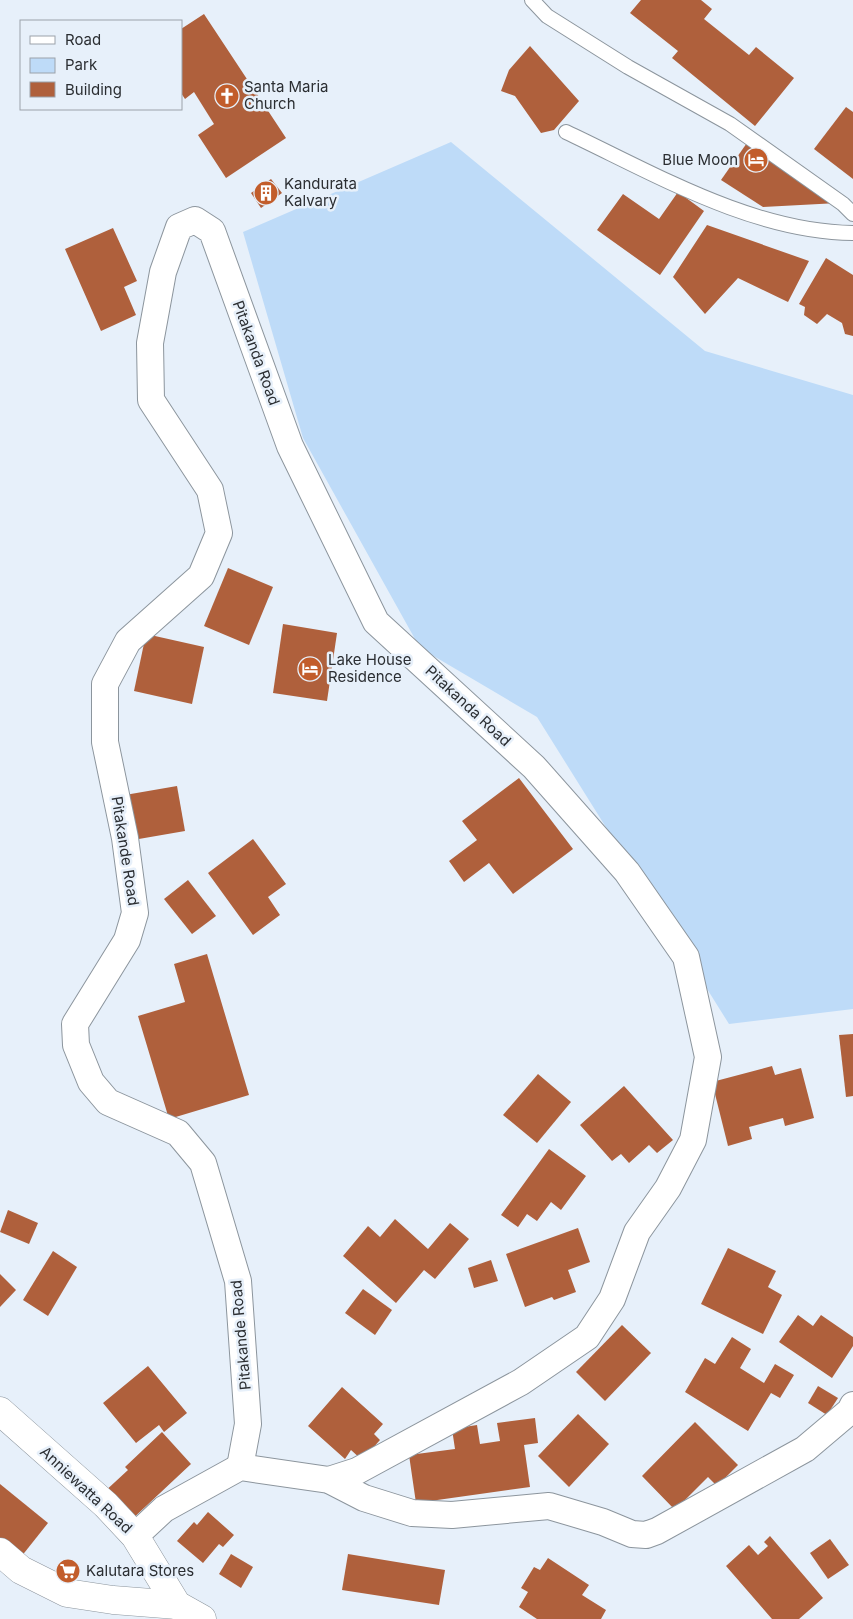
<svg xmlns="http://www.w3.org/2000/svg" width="853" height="1619" font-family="Inter,sans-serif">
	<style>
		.green { fill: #bedbf8 }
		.building { fill: #af603c }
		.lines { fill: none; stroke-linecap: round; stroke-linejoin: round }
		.lane-casing { stroke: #8c959d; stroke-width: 16 }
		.street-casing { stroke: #8c959d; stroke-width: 28 }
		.secondary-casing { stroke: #8c959d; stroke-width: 29 }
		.lane { stroke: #fff; stroke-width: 14 }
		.street { stroke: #fff; stroke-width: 26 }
		.secondary { stroke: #fff; stroke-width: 28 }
		.labels { text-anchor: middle; stroke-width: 5; stroke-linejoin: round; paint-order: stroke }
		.poi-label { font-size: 15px; fill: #2b2e32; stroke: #e7f0fa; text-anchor: start }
		.street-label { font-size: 15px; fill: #2b2e32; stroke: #e7f0fa }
	</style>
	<rect width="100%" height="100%" fill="#e7f0fa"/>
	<polygon class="green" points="451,142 705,351 853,395 853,1009 729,1024 537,717 420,648 303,438 243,232"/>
	<g class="building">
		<polygon points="641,0 701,0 712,9 704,19 749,55 756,47 794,78 755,126 672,58 678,51 630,13"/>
		<polygon points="204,14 286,138 226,178 198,135 214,124 194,92 185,99 181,93 181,29"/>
		<polygon points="530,46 579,101 554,130 541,133 515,96 501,91 509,70"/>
		<polygon points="846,107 853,112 853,179 814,149"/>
		<polygon points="749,140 838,203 763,207 721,180"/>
		<polygon points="271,179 282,193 261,208 251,193"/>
		<polygon points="678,192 704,211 660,275 597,230 623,194 659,219"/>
		<polygon points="707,225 809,261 788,302 738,278 705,314 673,277"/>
		<polygon points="113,228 137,281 124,287 136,315 101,331 65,249"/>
		<polygon points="826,258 853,275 853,336 845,334 842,323 827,314 817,324 804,315 805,307 799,304"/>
		<polygon points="228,568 273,587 249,645 204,626"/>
		<polygon points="283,624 337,633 327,701 273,693"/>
		<polygon points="146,634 204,647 192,704 134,691"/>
		<polygon points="519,778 573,849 513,894 489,863 464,882 449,861 477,840 462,821"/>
		<polygon points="177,786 185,831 133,840 125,795"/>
		<polygon points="253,839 286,884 268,897 280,915 253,935 208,873"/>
		<polygon points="188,880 216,916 192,934 164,899"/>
		<polygon points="207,954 249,1095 169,1119 138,1016 185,1002 174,964"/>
		<polygon points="853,1034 853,1096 846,1097 839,1035"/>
		<polygon points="772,1066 775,1075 801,1068 814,1118 785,1126 783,1118 749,1127 752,1139 728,1146 712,1082"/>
		<polygon points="538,1074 571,1102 537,1143 503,1115"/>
		<polygon points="624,1086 673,1140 657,1153 649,1145 629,1163 621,1154 612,1161 580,1125"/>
		<polygon points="549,1149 586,1176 561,1210 551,1202 537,1221 527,1214 518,1227 501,1215"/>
		<polygon points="8,1210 38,1223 29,1244 0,1232"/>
		<polygon points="395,1219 428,1249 450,1223 469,1239 435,1279 424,1270 396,1303 343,1256 368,1226 380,1237"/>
		<polygon points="578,1228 590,1262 568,1270 576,1292 554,1300 552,1297 525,1307 506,1254"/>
		<polygon points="728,1248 776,1271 768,1287 782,1295 763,1334 701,1304"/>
		<polygon points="53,1251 77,1267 48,1316 23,1300"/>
		<polygon points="491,1260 498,1281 474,1288 468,1268"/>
		<polygon points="0,1274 16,1290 0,1307"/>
		<polygon points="363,1289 392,1310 375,1335 345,1313"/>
		<polygon points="798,1315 813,1326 821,1315 853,1337 853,1346 832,1378 779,1342"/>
		<polygon points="622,1325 651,1353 605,1401 576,1372"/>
		<polygon points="732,1337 751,1349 740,1368 764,1383 775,1364 794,1375 780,1398 771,1393 748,1431 685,1392 705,1358 715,1364"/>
		<polygon points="148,1366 187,1413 164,1432 159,1425 136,1443 103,1403"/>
		<polygon points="818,1386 838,1398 827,1415 808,1403"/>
		<polygon points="342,1387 383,1424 374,1434 380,1440 362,1460 351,1450 345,1459 308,1426"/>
		<polygon points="578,1414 609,1444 569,1487 538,1456"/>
		<polygon points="535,1418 538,1443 524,1445 530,1487 416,1503 409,1455 455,1449 452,1429 477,1425 480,1444 500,1441 497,1423"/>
		<polygon points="695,1422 738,1465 717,1486 708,1477 675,1510 642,1476"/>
		<polygon points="162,1432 191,1464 128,1523 102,1494 128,1470 125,1467"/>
		<polygon points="0,1484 48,1523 17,1562 0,1548"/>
		<polygon points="208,1512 234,1535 223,1547 219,1544 203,1563 177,1541 194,1522 197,1525"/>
		<polygon points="770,1536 823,1598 799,1619 772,1619 726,1566 749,1545 758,1555 768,1546 764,1542"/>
		<polygon points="830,1539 849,1565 828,1579 810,1553"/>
		<polygon points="231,1554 253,1567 241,1588 219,1574"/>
		<polygon points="348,1554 445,1570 439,1605 342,1590"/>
		<polygon points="548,1558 589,1585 582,1595 606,1610 601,1619 537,1619 519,1607 528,1592 521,1588 534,1567 540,1570"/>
	</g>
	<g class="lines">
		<defs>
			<g id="lane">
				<polyline points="532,0 547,16 628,67 730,124 843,204 853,214"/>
				<path d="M566,132C655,174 753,232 853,233"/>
			</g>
			<g id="street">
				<polyline points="240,1467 248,1424 238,1281 203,1163 178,1133 108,1102 91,1082 76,1045 75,1024 127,940 135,913 125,838 105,742 105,684 128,641 201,576 219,533 210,490 151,400 150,343 163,272 179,227 195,220 212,231 290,446 376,622 534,767 627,872 686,957 708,1057 693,1140 668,1188 637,1232 612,1299 587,1337 521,1382 357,1471 329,1480"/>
				<polyline points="135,1536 164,1509 240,1467 329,1480 364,1498 412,1513 452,1515 549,1506 603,1522 632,1534 646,1535 657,1531 805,1449 850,1411 853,1405"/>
			</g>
			<g id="secondary">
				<polyline points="0,1411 106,1505 135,1536 177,1605 202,1619"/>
				<polyline points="0,1552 21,1570 67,1593 113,1600 177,1605"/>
			</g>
		</defs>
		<use href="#lane" class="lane-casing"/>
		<use href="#street" class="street-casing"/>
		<use href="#secondary" class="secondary-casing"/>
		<use href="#lane" class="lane"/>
		<use href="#street" class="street"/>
		<use href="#secondary" class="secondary"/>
	</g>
	<defs>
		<symbol id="church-disc" viewBox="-11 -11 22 22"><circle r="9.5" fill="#c25d2b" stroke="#e7f0fa"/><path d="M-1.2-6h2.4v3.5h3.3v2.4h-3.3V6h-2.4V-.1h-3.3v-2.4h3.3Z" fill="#fff"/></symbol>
		<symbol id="hotel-disc" viewBox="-11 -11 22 22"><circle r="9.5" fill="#c25d2b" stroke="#e7f0fa"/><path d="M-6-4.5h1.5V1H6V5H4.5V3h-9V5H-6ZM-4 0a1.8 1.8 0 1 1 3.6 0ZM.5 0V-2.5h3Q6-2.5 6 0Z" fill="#fff"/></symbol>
		<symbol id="building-disc" viewBox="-11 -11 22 22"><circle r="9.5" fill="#c25d2b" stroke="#e7f0fa"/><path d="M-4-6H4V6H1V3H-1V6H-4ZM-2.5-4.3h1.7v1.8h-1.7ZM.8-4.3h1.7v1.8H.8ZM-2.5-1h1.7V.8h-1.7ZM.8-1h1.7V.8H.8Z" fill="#fff"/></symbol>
		<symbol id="supermarket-disc" viewBox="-11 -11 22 22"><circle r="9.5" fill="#c25d2b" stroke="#e7f0fa"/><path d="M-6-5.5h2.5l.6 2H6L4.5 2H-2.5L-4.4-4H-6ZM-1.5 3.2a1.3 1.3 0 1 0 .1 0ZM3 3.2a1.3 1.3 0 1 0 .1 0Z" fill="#fff"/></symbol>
	</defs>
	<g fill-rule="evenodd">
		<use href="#church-disc" x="213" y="82" width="28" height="28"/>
		<use href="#hotel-disc" x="742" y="146" width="28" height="28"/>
		<use href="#building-disc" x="252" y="179" width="28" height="28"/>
		<use href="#hotel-disc" x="296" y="655" width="28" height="28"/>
		<use href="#supermarket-disc" x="54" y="1557" width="28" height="28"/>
	</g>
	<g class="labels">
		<g class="poi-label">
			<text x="244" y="92">Santa Maria<tspan x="244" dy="17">Church</tspan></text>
			<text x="738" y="165" text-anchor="end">Blue Moon</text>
			<text x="284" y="189">Kandurata<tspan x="284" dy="17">Kalvary</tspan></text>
			<text x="328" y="665">Lake House<tspan x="328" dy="17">Residence</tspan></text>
			<text x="86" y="1576">Kalutara Stores</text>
		</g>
		<g class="street-label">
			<text transform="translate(256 353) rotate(70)" y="5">Pitakanda Road</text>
			<text transform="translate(468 706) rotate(43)" y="5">Pitakanda Road</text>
			<text transform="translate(125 851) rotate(81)" y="5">Pitakande Road</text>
			<text transform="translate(241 1335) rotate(-95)" y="5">Pitakande Road</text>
			<text transform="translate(86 1490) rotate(43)" y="5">Anniewatta Road</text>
		</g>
	</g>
	<rect x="20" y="20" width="162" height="90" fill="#e7f0fa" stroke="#9ca2aa"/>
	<rect x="30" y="36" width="25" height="8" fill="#ffffff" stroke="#9ca2aa"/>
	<text x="65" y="45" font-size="15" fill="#2b2e32">Road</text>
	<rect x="30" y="58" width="25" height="15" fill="#bedbf8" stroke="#9ca2aa"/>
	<text x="65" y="70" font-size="15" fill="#2b2e32">Park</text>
	<rect x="30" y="82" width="25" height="15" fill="#af603c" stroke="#9ca2aa"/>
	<text x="65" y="95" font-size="15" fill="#2b2e32">Building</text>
</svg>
